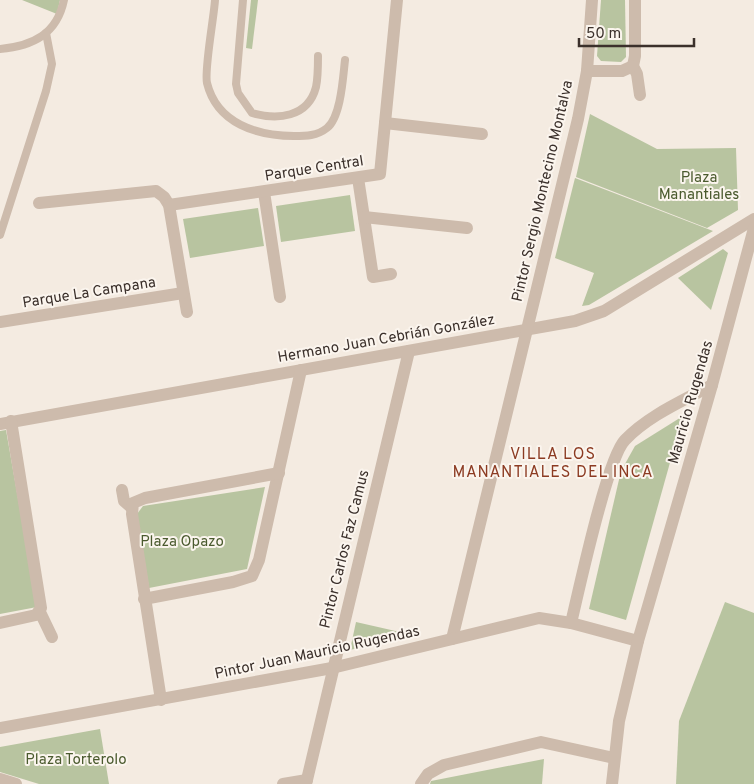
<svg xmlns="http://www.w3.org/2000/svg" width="754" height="784" font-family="Overpass,sans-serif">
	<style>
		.green { fill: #b8c4a0 }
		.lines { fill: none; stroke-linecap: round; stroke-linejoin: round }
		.service { stroke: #cdbbac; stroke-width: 8 }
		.minor { stroke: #cdbbac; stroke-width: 12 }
		.labels { text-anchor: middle; stroke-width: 4; stroke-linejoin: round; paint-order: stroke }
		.street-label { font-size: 15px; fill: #3b302b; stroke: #fbf5ee }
		.park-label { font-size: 15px; fill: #4a5a2e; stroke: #fbf5ee }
		.neighbourhood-label { font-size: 16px; letter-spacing: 1px; fill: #8c3b22; stroke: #fbf5ee }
	</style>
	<rect width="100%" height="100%" fill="#f4ebe1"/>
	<g class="green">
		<polygon points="22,0 60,0 57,14"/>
		<polygon points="251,0 258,0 252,49 246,48"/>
		<polygon points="601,0 625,0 626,57 621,62 601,61 597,56"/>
		<polygon points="590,114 657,149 736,148 738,210 707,228 576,177"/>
		<polygon points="575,178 713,231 589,305 582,306 594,273 555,258"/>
		<polygon points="350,195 355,231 281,242 276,206"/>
		<polygon points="258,208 264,246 190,258 183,219"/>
		<polygon points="723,249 728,253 711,310 678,278"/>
		<polygon points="683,416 626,620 589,609 621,471 635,446"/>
		<polygon points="6,430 37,607 0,614 0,431"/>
		<polygon points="265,487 247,569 149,588 137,514 143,506"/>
		<polygon points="725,602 754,613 754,784 676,784 679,721"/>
		<polygon points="356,622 413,635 350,650"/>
		<polygon points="100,729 109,784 39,784 0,772 0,747"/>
		<polygon points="544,759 542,784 430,784 431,781"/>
	</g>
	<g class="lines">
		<g class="service">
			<path d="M215,0C214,17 204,70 207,83C217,124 258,136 294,136C306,136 317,136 327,128C341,117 343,77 345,60"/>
			<path d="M243,0L236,84L238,93L252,113C277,120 308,118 316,87C318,78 318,66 318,56"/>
			<path d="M0,49C33,46 57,34 64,0"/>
			<polyline points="0,235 46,91 52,64 46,33"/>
		</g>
		<g class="minor">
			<polyline points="635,0 635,56 633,66 637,74 640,95"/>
			<polyline points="587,71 622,71 633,66"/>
			<polyline points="385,123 482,134"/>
			<polyline points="358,178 373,277 391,274"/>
			<polyline points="264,192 280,297"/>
			<polyline points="39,203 156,191 164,197 169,205 187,312"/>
			<polyline points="169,205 380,174 397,0"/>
			<polyline points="364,217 467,228"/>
			<polyline points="0,322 183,293"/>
			<polyline points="0,424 575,321 604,311 754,219"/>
			<polyline points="122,490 124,501 132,508"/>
			<polyline points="144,599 233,582 252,576 259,560 301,370"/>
			<polyline points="40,612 52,637"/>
			<polyline points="0,623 36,615 41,608 11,421"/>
			<path d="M571,623C579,590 607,458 625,440C649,415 683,401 712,385"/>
			<polyline points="452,639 578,119 587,71 592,0"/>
			<polyline points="161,700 132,514 133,503 145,498 279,473"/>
			<polyline points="0,728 332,668 539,618 571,623 638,641"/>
			<polyline points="0,779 16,784"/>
			<polyline points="283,784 307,780"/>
			<polyline points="306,784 409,351"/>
			<polyline points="421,784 428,774 444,765 541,742 614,758"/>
			<polyline points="612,784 619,721 638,641 712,385 754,228"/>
		</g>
	</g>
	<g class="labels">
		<g class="street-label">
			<text transform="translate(314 168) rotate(-9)" y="5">Parque Central</text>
			<text transform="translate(542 191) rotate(-77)" y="5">Pintor Sergio Montecino Montalva</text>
			<text transform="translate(89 292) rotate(-9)" y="5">Parque La Campana</text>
			<text transform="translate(386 338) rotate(-10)" y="5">Hermano Juan Cebrián González</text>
			<text transform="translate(690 402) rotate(-74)" y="5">Mauricio Rugendas</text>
			<text transform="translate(344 549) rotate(-76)" y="5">Pintor Carlos Faz Camus</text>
			<text transform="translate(317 652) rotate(-12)" y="5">Pintor Juan Mauricio Rugendas</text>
		</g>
		<g class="park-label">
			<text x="699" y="182">Plaza<tspan x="699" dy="17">Manantiales</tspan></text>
			<text x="182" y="546">Plaza Opazo</text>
			<text x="76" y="764">Plaza Torterolo</text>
		</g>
		<g class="neighbourhood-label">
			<text x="553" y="459">VILLA LOS<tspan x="553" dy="18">MANANTIALES DEL INCA</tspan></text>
		</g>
	</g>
	<path d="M579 38v8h115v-8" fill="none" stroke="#3b302b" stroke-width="2.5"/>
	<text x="586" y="38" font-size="15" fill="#3b302b" stroke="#fbf5ee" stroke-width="4" paint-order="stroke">50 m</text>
</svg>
